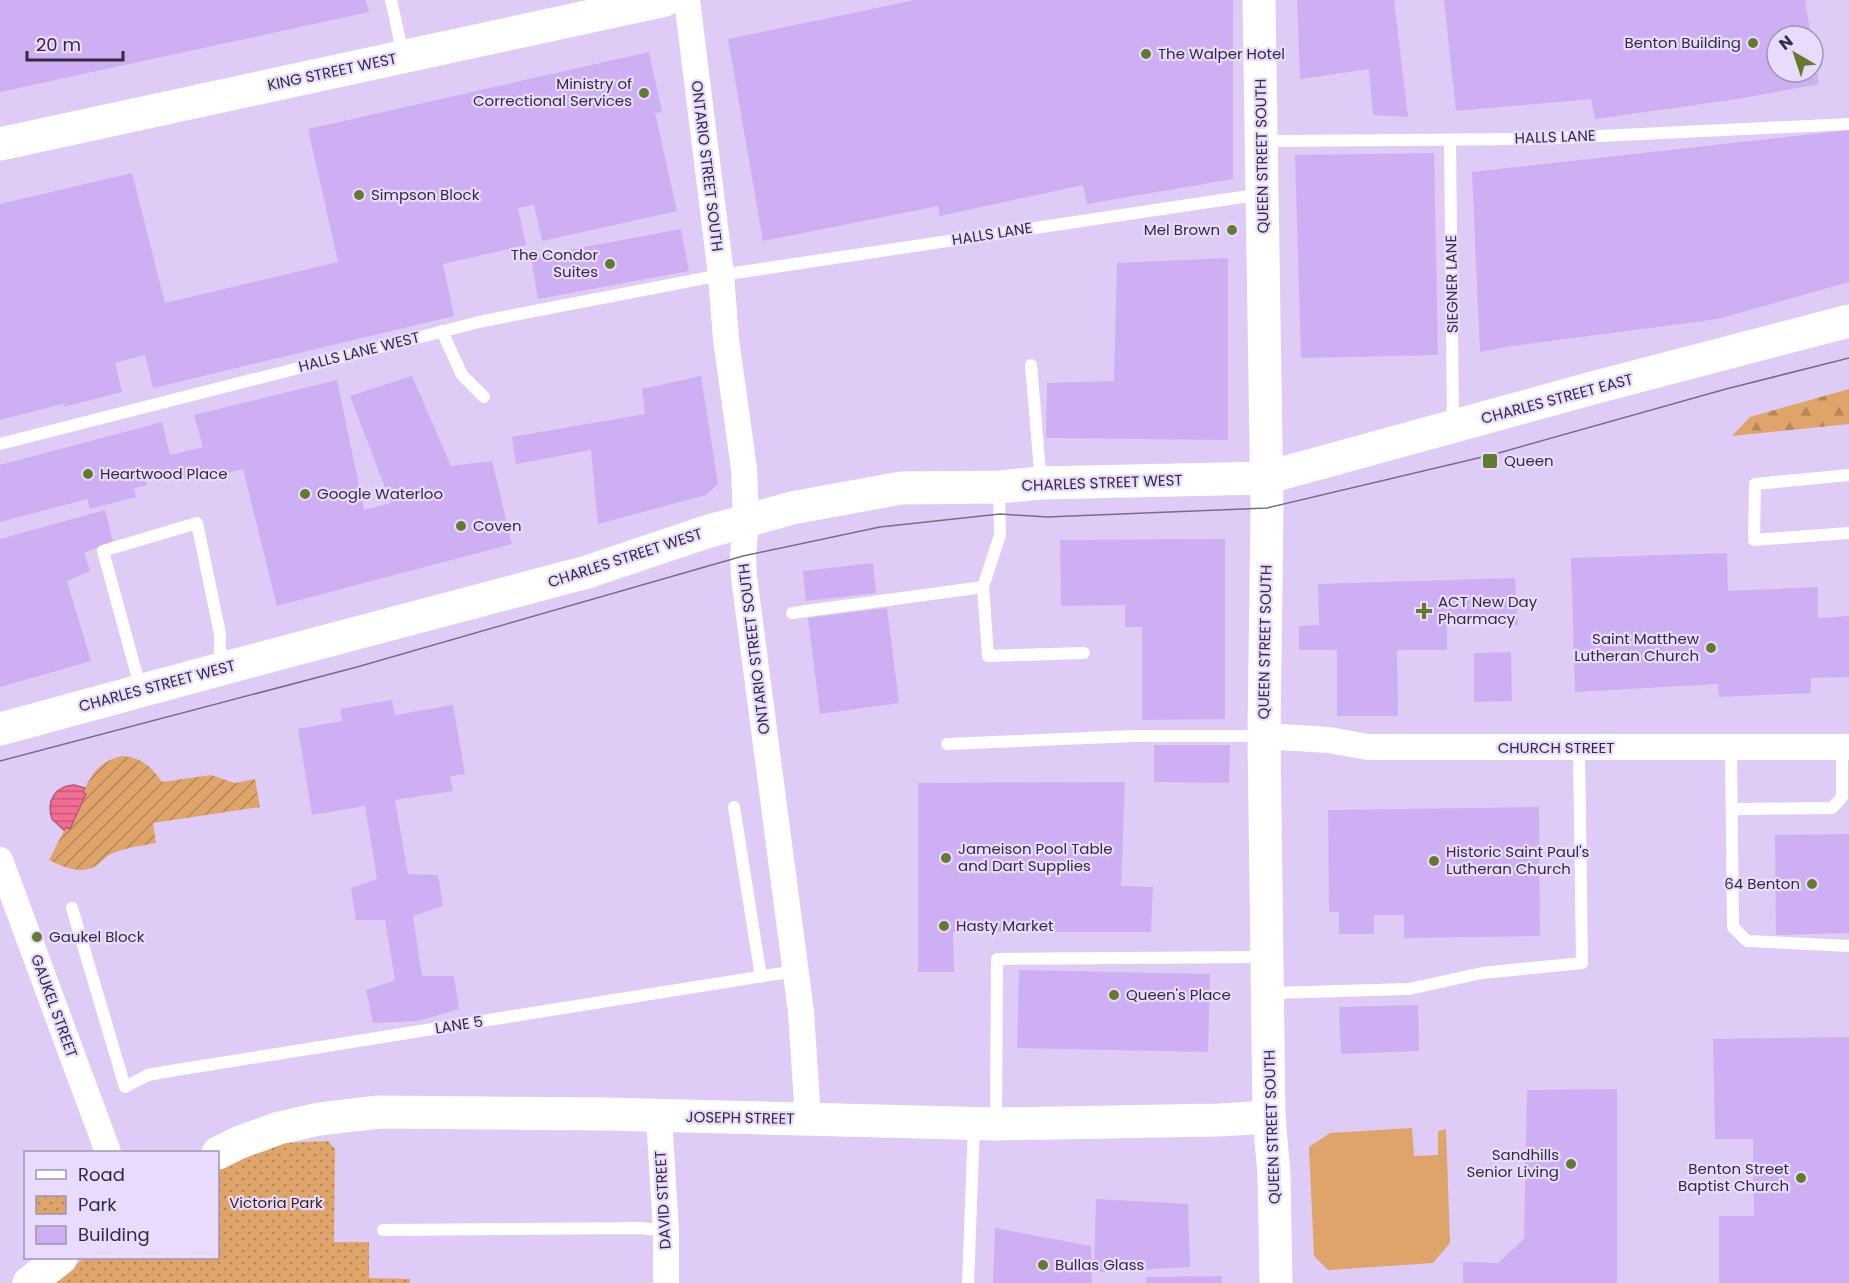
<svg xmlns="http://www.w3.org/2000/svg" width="1849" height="1283" font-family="Poppins,sans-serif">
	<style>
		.grass { fill: #dfa469 }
		.forest { fill: url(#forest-firs) }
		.park { fill: url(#park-dots) }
		.garden { fill: url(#garden-furrows) }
		.water { fill: url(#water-rules); stroke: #b85a78; stroke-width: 1.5 }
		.building { fill: #ceaff3 }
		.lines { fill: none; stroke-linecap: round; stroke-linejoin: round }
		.lane { stroke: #fff; stroke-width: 12 }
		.street { stroke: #fff; stroke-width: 26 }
		.secondary { stroke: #fff; stroke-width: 33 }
		.tram { stroke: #786c87; stroke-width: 1.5 }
		.poi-dot { fill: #637b2e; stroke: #e9dbfd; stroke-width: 2 }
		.labels { text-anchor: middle; stroke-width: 4.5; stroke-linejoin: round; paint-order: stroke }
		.poi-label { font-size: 15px; fill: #332c3c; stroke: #e9dbfd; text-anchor: start }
		.street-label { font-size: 15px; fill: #332c3c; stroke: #e9dbfd }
		.park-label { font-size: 15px; fill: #382715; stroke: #e9dbfd }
	</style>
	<defs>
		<pattern id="forest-firs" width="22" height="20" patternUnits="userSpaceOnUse" patternTransform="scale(1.5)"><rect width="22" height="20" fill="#dfa469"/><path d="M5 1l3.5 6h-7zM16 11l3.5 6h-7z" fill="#b58658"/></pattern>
		<pattern id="park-dots" width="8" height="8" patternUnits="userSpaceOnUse" patternTransform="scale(1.5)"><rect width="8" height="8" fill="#dfa469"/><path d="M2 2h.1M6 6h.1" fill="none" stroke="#b58658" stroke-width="1.8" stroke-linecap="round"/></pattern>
		<pattern id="garden-furrows" width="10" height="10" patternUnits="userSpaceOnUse" patternTransform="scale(1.5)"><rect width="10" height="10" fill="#dfa469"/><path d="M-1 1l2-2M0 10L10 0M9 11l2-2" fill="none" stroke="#b58658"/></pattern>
		<pattern id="water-rules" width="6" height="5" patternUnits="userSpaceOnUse" patternTransform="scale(1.5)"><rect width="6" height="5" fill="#f16d92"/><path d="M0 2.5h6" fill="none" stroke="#c45a78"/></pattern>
	</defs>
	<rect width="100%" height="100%" fill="#deccf6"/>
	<polygon class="grass" points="1412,1128 1414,1156 1438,1155 1438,1131 1446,1129 1450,1243 1433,1263 1328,1270 1314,1256 1309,1147 1330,1133"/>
	<polygon class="forest" points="1849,389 1849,424 1732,436 1750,417"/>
	<polygon class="park" points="328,1141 335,1149 334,1242 369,1242 369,1278 410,1279 410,1283 49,1283 85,1258 218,1258 218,1165 262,1144"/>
	<path class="garden" d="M121,756C141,757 151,766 162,782L211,775L235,783L255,779L260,807L153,823L156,843C140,846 123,848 109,855C104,858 100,864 94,867C80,874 62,867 49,860L66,827L70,829L86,795L83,792C93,772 98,763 121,756Z"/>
	<path class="water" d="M74,785L85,788L83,792L86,794L70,829L66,827L64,830L52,819C46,801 55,786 74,785Z"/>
	<g class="building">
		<polygon points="0,0 366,0 369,12 0,92"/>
		<polygon points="915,0 1233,0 1233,179 1087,204 1083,185 940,216 938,206 763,241 728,39"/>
		<polygon points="1297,0 1394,0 1408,117 1373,115 1369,69 1300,79"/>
		<polygon points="1444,0 1805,0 1811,36 1777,36 1777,72 1813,72 1814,57 1819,84 1738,99 1595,119 1591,99 1456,111"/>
		<polygon points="649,52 662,112 655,113 677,211 542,241 534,205 518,208 526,245 443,264 454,316 153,388 145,355 115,363 122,392 63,407 66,403 0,420 0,204 132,173 165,303 338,262 308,129"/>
		<polygon points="1849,130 1849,282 1718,319 1512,346 1480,352 1472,172"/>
		<polygon points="1434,153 1438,355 1301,358 1295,155"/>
		<polygon points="681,229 689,271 538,299 531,257"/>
		<polygon points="1228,258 1228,440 1046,438 1047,383 1114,381 1117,263"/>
		<polygon points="412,376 451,466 492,461 512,544 277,606 243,469 198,481 197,476 185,479 183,472 146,481 147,485 134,488 136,497 90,509 87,499 0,522 0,465 162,422 170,455 203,447 194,415 337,380 364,510 391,503 350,396"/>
		<polygon points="701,376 718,484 706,495 598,524 591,450 516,464 512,437 645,414 642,389"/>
		<polygon points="105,510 113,541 84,553 90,571 67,581 91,661 0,687 0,539"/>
		<polygon points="1225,539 1225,719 1142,720 1142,627 1125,627 1125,605 1061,606 1060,540"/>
		<polygon points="1727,553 1728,591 1818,587 1818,618 1849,616 1849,677 1811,678 1811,693 1719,697 1718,684 1575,692 1571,558"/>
		<polygon points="873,563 876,593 806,601 803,571"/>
		<polygon points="1515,578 1518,625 1447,625 1447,650 1397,650 1398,716 1337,716 1337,650 1299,650 1299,626 1319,625 1318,584"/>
		<polygon points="887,608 899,703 820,714 808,618"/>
		<polygon points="1511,652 1512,701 1474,702 1474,653"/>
		<polygon points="392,700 395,715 453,705 465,774 450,776 453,791 395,800 408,874 438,875 443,906 413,916 422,976 454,976 459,1009 418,1021 373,1023 366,990 395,980 385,920 356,920 351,888 377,879 365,806 312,815 298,729 342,721 340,709"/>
		<polygon points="1154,745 1230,745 1229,783 1154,782"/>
		<polygon points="1125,782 1121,886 1153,887 1151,932 953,932 954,972 918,972 918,783"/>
		<polygon points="1539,807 1540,936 1404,938 1404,915 1374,915 1374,934 1339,934 1339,912 1329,912 1328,810"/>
		<polygon points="1849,834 1849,933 1776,935 1775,835"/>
		<polygon points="1019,970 1210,974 1208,1052 1017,1048"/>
		<polygon points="1418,1005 1419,1051 1341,1054 1339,1007"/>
		<polygon points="1849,1037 1849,1283 1719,1283 1719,1216 1754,1216 1753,1139 1715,1139 1713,1039"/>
		<polygon points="1617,1089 1617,1283 1463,1283 1463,1262 1498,1263 1524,1239 1527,1090"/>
		<polygon points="1096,1199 1188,1204 1190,1267 1094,1272"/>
		<polygon points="995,1228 1091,1246 1092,1283 993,1283"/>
		<polygon points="1222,1276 1222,1283 1146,1283 1146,1277"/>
	</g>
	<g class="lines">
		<g class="lane">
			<polyline points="391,0 403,55"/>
			<polyline points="1450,140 1453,424"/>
			<polyline points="1262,141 1538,139 1849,124"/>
			<polyline points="442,331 462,375 484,397"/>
			<polyline points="1031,365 1041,483"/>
			<polyline points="0,444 483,321 721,275 1262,194"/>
			<polyline points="1849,475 1755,484 1754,540 1849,533"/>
			<polyline points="999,488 1000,535 983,587 988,656 1084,653"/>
			<polyline points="792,613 983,587"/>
			<polyline points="141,690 103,551 197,523 220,634 220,667"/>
			<polyline points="947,744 1134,736 1264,736"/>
			<polyline points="1731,748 1733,927 1747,941 1849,946"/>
			<polyline points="734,807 761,977"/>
			<polyline points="1732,809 1832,808 1842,797 1842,747"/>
			<polyline points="72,908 125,1087 148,1075 164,1072 795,971"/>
			<polyline points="1269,993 1409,989 1482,973 1582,963 1579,748"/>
			<polyline points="996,1123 997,959 1265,957"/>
			<polyline points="383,1230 641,1228 666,1231"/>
			<polyline points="968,1283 974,1125"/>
		</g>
		<g class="street">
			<polyline points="687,0 721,275 726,339 744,469 746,521 743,556 744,577 801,1012 808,1118"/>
			<polyline points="1264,736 1329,740 1368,747 1849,747"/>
			<polyline points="0,860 108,1152"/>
			<polyline points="659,1117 666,1231 666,1283"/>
		</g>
		<g class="secondary">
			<polyline points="1259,0 1267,508 1264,736 1269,1117 1274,1174 1276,1283"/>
			<polyline points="0,144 665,0"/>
			<polyline points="0,729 221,669 587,572 706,532 792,508 901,488 999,487 1041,483 1265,478 1600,386 1849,321"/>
			<polyline points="218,1153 238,1143 279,1128 319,1119 379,1112 606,1114 996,1124 1219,1120 1269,1117"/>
			<polyline points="29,1283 61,1258"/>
		</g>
		<polyline class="tram" points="0,761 357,667 743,556 880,527 1000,514 1047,517 1267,508 1495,454 1726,389 1849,358"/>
	</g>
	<g class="poi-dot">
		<circle cx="1753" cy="43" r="6"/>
		<circle cx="1146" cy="54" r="6"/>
		<circle cx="644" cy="93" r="6"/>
		<circle cx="359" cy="195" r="6"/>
		<circle cx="1232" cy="230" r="6"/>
		<circle cx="610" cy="264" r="6"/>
		<rect x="1482" y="453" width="16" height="16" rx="3"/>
		<circle cx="88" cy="474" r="6"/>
		<circle cx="305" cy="494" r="6"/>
		<circle cx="461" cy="526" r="6"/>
		<path d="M1421 602h6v6h6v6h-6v6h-6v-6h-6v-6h6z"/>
		<circle cx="1711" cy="648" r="6"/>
		<circle cx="946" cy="858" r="6"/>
		<circle cx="1434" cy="861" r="6"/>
		<circle cx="1812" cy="884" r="6"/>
		<circle cx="944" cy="926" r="6"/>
		<circle cx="37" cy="937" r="6"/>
		<circle cx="1114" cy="995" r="6"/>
		<circle cx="1571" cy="1164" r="6"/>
		<circle cx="1801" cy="1178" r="6"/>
		<circle cx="1043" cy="1265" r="6"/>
	</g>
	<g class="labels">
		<g class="poi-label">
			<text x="1741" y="48" text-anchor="end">Benton Building</text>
			<text x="1158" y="59">The Walper Hotel</text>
			<text x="632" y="89" text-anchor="end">Ministry of<tspan x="632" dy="17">Correctional Services</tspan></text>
			<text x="371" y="200">Simpson Block</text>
			<text x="1220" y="235" text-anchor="end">Mel Brown</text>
			<text x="598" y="260" text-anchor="end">The Condor<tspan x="598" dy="17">Suites</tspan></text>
			<text x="1504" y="466">Queen</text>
			<text x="100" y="479">Heartwood Place</text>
			<text x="317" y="499">Google Waterloo</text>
			<text x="473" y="531">Coven</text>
			<text x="1438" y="607">ACT New Day<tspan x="1438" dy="17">Pharmacy</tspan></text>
			<text x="1699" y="644" text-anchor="end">Saint Matthew<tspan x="1699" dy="17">Lutheran Church</tspan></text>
			<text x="958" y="854">Jameison Pool Table<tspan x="958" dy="17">and Dart Supplies</tspan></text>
			<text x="1446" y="857">Historic Saint Paul's<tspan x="1446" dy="17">Lutheran Church</tspan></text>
			<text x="1800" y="889" text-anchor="end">64 Benton</text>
			<text x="956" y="931">Hasty Market</text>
			<text x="49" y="942">Gaukel Block</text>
			<text x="1126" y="1000">Queen's Place</text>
			<text x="1559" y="1160" text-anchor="end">Sandhills<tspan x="1559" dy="17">Senior Living</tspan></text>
			<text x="1789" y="1174" text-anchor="end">Benton Street<tspan x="1789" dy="17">Baptist Church</tspan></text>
			<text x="1055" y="1270">Bullas Glass</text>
		</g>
		<g class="street-label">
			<text transform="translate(332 72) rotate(-12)" y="5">KING STREET WEST</text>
			<text transform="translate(1555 137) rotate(-2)" y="5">HALLS LANE</text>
			<text transform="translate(1262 156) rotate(-91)" y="5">QUEEN STREET SOUTH</text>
			<text transform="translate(707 166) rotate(83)" y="5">ONTARIO STREET SOUTH</text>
			<text transform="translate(992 234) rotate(-9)" y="5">HALLS LANE</text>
			<text transform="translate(1452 284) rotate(-91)" y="5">SIEGNER LANE</text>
			<text transform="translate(359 352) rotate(-14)" y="5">HALLS LANE WEST</text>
			<text transform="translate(1557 399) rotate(-15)" y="5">CHARLES STREET EAST</text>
			<text transform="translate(1102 483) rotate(-2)" y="5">CHARLES STREET WEST</text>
			<text transform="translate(625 558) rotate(-18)" y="5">CHARLES STREET WEST</text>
			<text transform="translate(1265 642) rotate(-89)" y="5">QUEEN STREET SOUTH</text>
			<text transform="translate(754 649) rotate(-97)" y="5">ONTARIO STREET SOUTH</text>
			<text transform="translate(157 686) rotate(-15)" y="5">CHARLES STREET WEST</text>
			<text x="1556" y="753">CHURCH STREET</text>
			<text transform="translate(54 1006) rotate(70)" y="5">GAUKEL STREET</text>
			<text transform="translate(459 1025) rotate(-9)" y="5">LANE 5</text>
			<text transform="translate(740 1118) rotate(1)" y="5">JOSEPH STREET</text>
			<text transform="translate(1272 1127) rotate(-92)" y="5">QUEEN STREET SOUTH</text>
			<text transform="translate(663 1200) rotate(-93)" y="5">DAVID STREET</text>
		</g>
		<g class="park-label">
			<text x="276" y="1208">Victoria Park</text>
		</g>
	</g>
	<rect x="24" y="1151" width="195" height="108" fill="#e9dbfd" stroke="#a095b0" stroke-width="1.5"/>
	<rect x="36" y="1170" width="30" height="9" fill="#ffffff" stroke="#a095b0" stroke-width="1.5"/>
	<text x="78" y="1181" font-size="18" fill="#332c3c">Road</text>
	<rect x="36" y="1196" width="30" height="18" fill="url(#park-dots)" stroke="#a095b0" stroke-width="1.5"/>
	<text x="78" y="1211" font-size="18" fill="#332c3c">Park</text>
	<rect x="36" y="1226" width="30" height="18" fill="#ceaff3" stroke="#a095b0" stroke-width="1.5"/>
	<text x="78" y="1241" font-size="18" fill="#332c3c">Building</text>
	<g transform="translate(1795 54) rotate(321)"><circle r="28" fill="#e9dbfd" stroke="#a095b0" stroke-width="1.5"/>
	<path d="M0-4.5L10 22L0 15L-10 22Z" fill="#637b2e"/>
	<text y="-9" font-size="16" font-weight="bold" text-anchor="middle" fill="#332c3c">N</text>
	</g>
	<path d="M27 51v9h96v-9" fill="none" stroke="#332c3c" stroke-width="3"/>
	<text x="36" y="51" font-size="18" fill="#332c3c" stroke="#e9dbfd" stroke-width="4.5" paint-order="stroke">20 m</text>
</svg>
